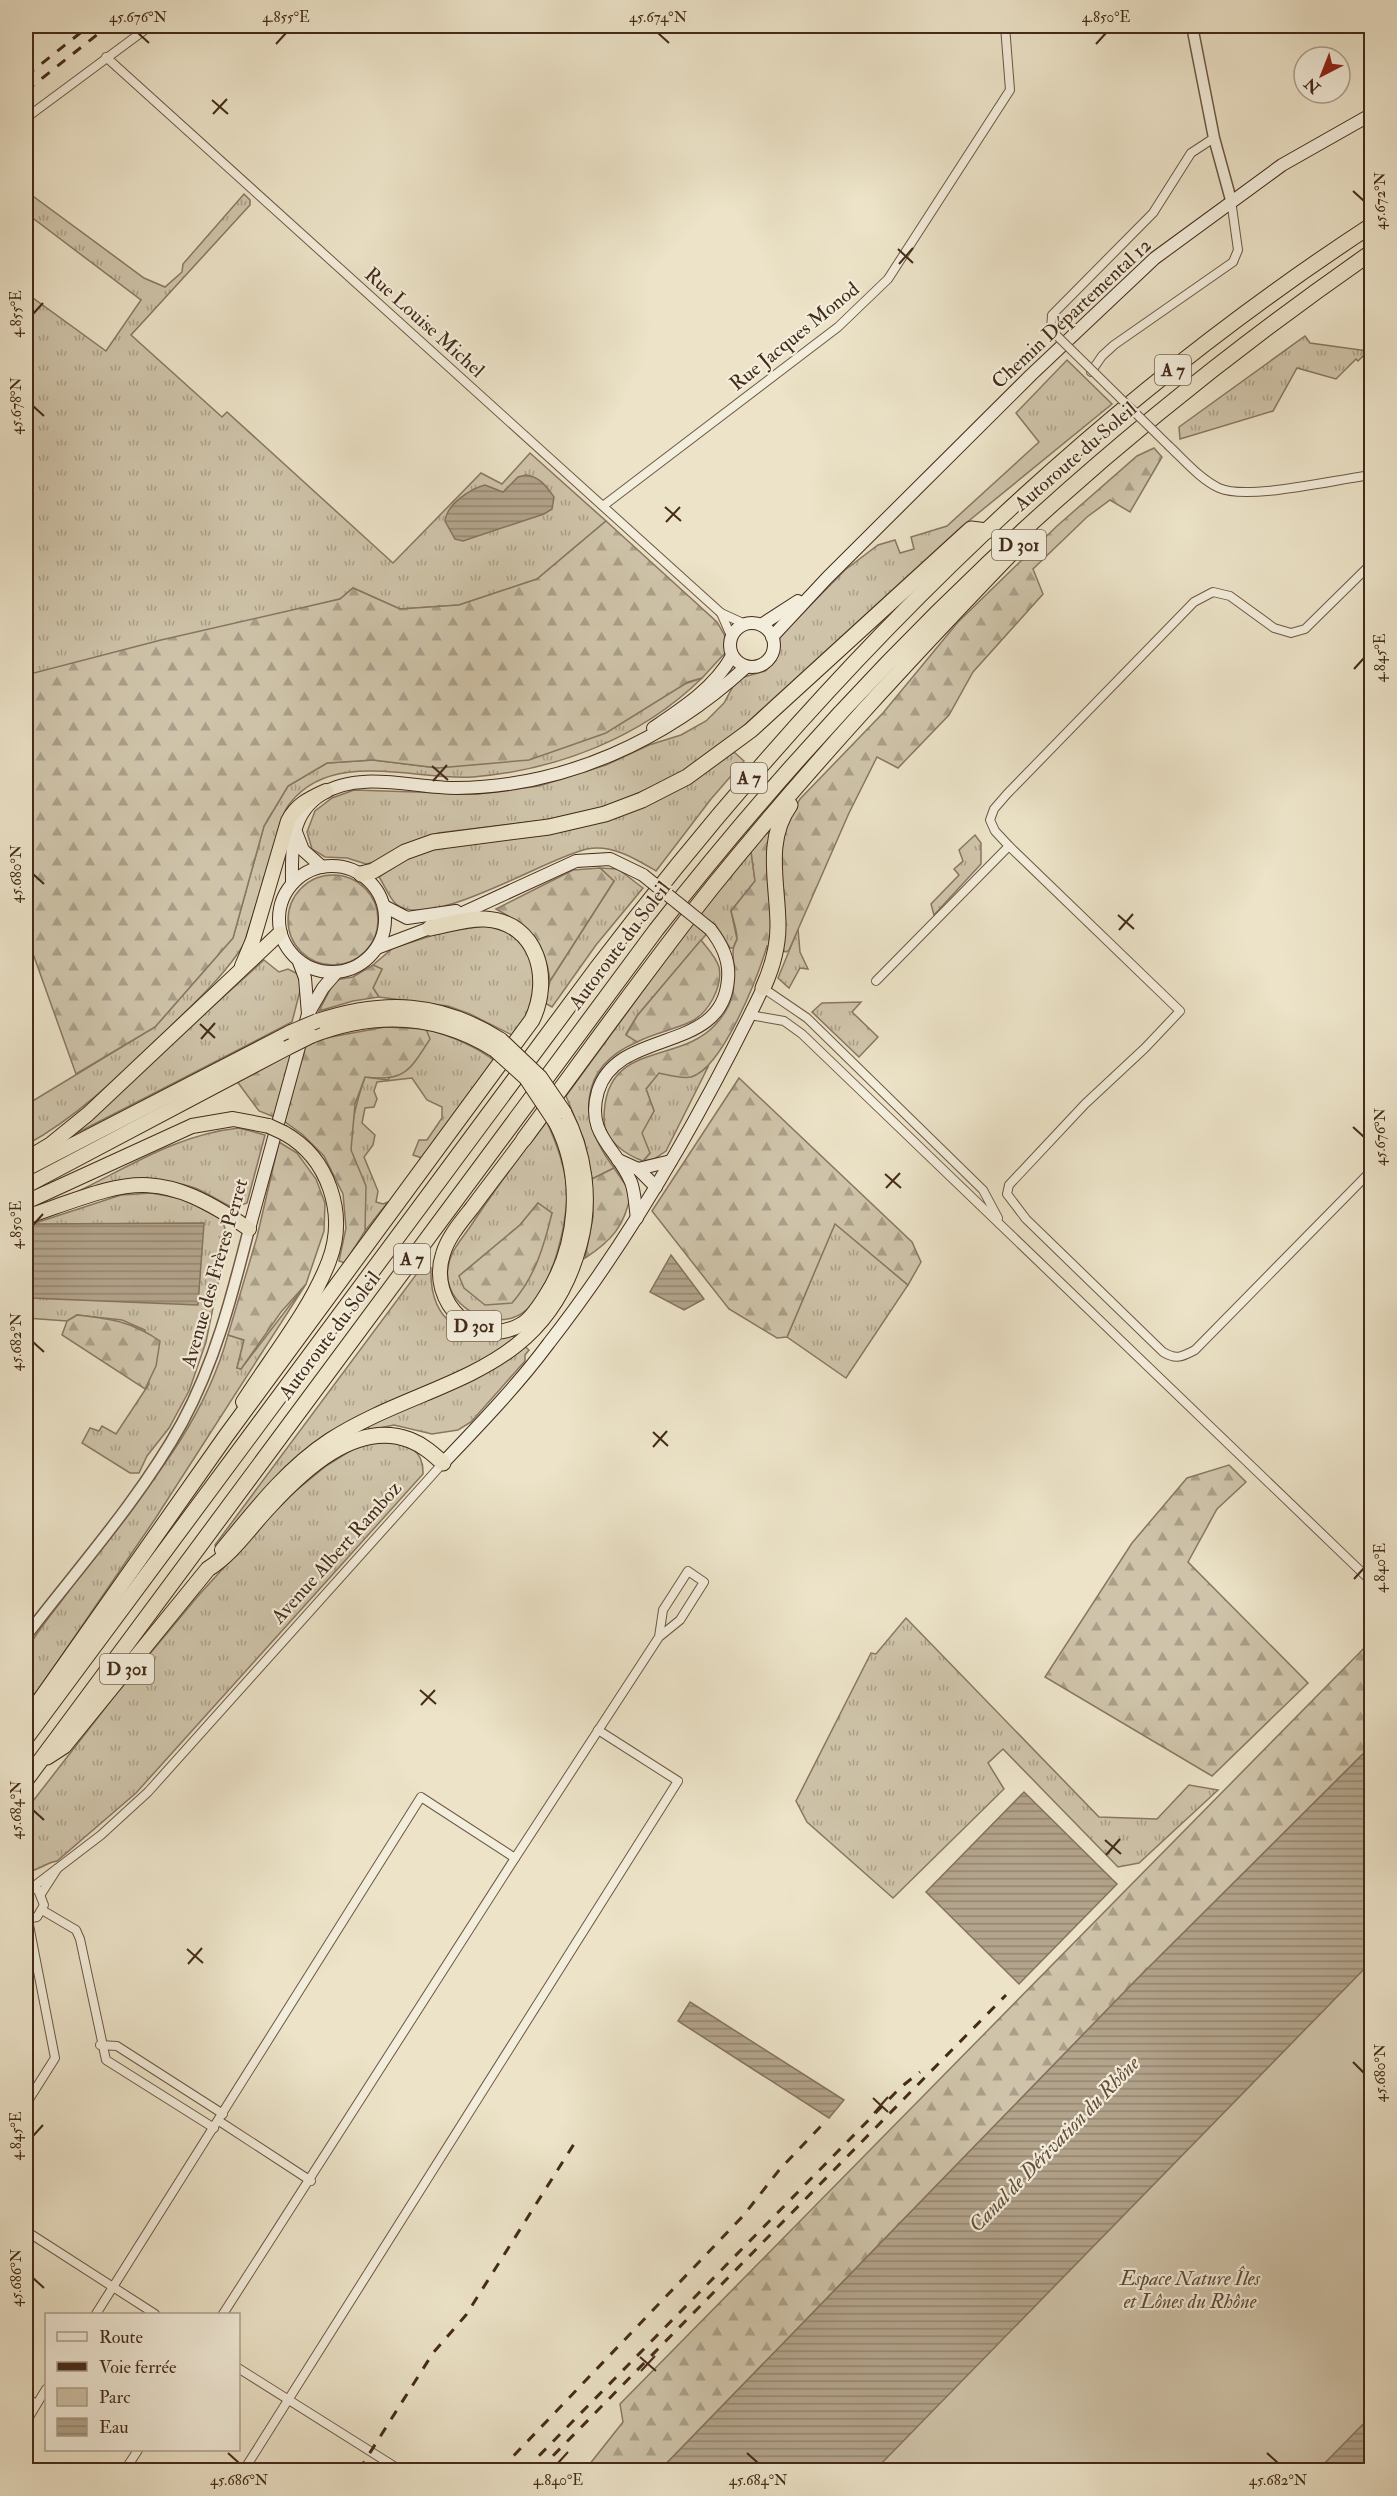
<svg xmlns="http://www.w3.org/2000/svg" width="1397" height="2496" font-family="'IM FELL Double Pica',serif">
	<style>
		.grass { fill: url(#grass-tufts); stroke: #897762; stroke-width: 1.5; fill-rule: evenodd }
		.forest { fill: url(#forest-firs); stroke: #897762; stroke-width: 1.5 }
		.green { fill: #cfc4aa; stroke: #897762; stroke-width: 1.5 }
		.water { fill: url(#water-rules); stroke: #86735e; stroke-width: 1.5 }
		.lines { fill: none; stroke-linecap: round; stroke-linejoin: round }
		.minor-casing { stroke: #6d5845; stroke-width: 10 }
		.tertiary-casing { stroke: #6d5845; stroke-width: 13 }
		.secondary-casing { stroke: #432a19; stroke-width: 14 }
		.trunk-casing { stroke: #432a19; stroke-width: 16 }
		.motorway-casing { stroke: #432a19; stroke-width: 17 }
		.minor { stroke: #f3eddb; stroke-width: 8 }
		.tertiary { stroke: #f3eddb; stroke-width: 10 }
		.secondary { stroke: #f3eddb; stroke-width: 12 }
		.trunk { stroke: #ece3c8; stroke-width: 14 }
		.motorway { stroke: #ece3c8; stroke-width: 15 }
		.rail { stroke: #432a19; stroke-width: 3; stroke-dasharray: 10 10; stroke-linecap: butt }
		.minor-bridge-casing { stroke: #6d5845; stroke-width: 10; stroke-linecap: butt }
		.secondary-bridge-casing { stroke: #432a19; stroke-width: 14; stroke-linecap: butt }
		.trunk-bridge-casing { stroke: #432a19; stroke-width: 16; stroke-linecap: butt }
		.minor-bridge { stroke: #f3eddb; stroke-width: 8 }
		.secondary-bridge { stroke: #f3eddb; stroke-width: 12 }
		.trunk-bridge { stroke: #ece3c8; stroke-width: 14 }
		.ticks { fill: none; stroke: #432a19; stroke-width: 2 }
		.labels { text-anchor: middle; stroke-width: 4.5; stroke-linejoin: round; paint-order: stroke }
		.shield { fill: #f3eddb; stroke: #786453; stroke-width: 1.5 }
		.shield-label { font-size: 18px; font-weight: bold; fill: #432a19 }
		.street-label { font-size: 20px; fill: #432a19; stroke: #f3eddb }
		.park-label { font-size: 20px; font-style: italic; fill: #5f4936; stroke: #f3eddb }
		.water-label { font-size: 21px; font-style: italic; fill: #654f3c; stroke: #f3eddb }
		.neatline { fill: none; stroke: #432a19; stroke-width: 2 }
		.ticks-label { font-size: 15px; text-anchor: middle; fill: #432a19 }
	</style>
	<defs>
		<pattern id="grass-tufts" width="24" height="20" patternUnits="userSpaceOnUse" patternTransform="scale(1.5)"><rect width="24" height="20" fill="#cfc4aa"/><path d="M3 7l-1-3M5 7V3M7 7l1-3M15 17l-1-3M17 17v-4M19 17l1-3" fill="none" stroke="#aa9f8a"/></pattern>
		<pattern id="forest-firs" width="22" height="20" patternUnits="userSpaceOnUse" patternTransform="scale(1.5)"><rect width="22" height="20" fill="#cfc4aa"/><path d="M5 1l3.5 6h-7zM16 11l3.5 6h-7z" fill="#aa9f8a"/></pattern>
		<pattern id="water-rules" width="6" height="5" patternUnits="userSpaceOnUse" patternTransform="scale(1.5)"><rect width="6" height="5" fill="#b3a48c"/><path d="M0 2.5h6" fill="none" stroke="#938672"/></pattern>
	</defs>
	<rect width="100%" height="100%" fill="#ece3c8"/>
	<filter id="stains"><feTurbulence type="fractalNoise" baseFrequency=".00333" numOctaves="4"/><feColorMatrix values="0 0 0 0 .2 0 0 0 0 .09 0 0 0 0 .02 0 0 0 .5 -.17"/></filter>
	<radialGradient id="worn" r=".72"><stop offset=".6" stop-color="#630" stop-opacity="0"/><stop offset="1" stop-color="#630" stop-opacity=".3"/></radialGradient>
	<g class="grass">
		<polygon points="26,191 144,278 165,287 182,272 183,264 244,194 250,200 250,205 131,335 222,417 227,412 393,563 481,473 502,484 530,453 606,521 537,579 459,605 400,609 353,588 340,599 26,676 26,293 106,351 141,300 26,213"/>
		<polygon points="1305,336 1310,343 1368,351 1358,361 1356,359 1336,379 1297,368 1273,411 1180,439 1179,427"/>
		<polygon points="1067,360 1112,404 960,528 726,742 674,777 609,806 546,820 438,833 379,861 366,864 347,858 325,857 312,849 307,832 315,811 332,798 354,790 477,794 539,786 606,765 649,745 681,735 706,721 724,703 737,679 765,671 775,661 779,638 785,631 845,570 878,545 895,540 900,553 914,549 911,537 947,526 1039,442 1016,413"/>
		<path d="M702,678C641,738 557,770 473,777C416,781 334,749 291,802C281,813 278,834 274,848C264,880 254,912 244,944C225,975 197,1000 171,1026C126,1069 81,1115 26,1145V1105L155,1027L233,938L264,826L288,786L327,763L373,760L438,768Z"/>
		<path d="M734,752L744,761L711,799L656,871C636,859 612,844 587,849C547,857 430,932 396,904C389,898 384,884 379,877L409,857L445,845L675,790Z"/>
		<polygon points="975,835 981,843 981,864 934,915 931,904 959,875 954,869 963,861 959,850"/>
		<path d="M751,851L755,881L731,911L737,939L733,948H730L715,924L637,1016L626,1034L637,1042C577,1068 578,1121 614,1168L592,1179L584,1140L566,1096L691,925Z"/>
		<polygon points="600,868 618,869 643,888 596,945 552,1007 545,1003 550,981 614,881"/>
		<path d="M492,925C524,936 539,958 536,994C534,1009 522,1024 514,1036L470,1014L448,1006L379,997L373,988L382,969L373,965L393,948L443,932Z"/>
		<polygon points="798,929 800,952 808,969 800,968 789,988 778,978"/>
		<polygon points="264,960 279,972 288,969 298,974 301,987 292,1022 77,1133 77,1129"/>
		<polygon points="861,1002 852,1012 878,1037 859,1057 812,1012 822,1003"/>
		<path d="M426,1029C451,1036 474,1045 495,1061L422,1158L413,1155L419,1140H427L442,1118V1107L427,1100L412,1078L377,1082L374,1091L377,1099L374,1107L365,1108L362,1123L375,1135L373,1145L364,1157L378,1191L376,1202L383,1204L388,1202L365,1231C365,1203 354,1179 351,1152C349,1127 357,1100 365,1077L388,1080Z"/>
		<polygon points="708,1067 666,1151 654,1159 643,1161 650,1153 641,1133 654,1111 646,1089 658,1073 690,1077"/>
		<path d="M546,1120C556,1142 565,1165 567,1189C568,1223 550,1307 512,1318C480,1327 439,1299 449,1263C452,1249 464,1236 472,1224C495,1189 521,1155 546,1120ZM538,1203L552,1213L459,1276L520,1225Z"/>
		<path d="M239,1128L265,1135L247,1203L234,1208C220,1202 207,1192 192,1187C153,1174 117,1186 78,1194L77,1192C130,1166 179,1134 239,1128Z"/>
		<polygon points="151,1193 184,1199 223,1220 227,1239 206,1342 189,1391 169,1428 147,1456 139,1473 130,1473 82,1443 90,1428 99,1431 102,1426 116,1434 149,1384 145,1330 122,1320 77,1315 67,1321 26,1318 26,1226 121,1195"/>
		<polygon points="835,1223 908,1285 846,1378 787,1337"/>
		<path d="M424,1264L431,1268C429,1323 464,1340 513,1336L529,1350L525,1355V1361L471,1422L458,1430L432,1434L394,1425L369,1430L368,1426L346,1423C291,1461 258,1496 216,1548L215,1545Z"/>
		<path d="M306,1284L155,1519L26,1708C26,1691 22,1669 26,1653C29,1640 61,1603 70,1589C130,1506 200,1437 228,1335L244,1340L237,1368L241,1369Z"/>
		<path d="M385,1440C407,1444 424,1449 423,1474L136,1793L57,1861C45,1863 38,1871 26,1872V1810L113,1698L198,1596L287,1498L326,1466L358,1446Z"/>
		<polygon points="906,1618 1099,1817 1157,1819 1189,1785 1218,1790 1139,1863 1118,1867 1003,1749 988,1763 1004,1789 893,1898 807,1822 796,1801 871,1653 876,1654"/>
	</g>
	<g class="forest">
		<path d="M1154,448L1162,457L1130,512L1110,500L1087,517L1033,569L1043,594L973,672L949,715L898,768L877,757L849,813L789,950L786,952L767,946C758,976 723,1068 691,1077C682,1079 668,1075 659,1073L646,1089L654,1111L642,1133L650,1153L643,1161C626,1155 604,1140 604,1120C603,1039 679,1066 716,1024C739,998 734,982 733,951C733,946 737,942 737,938C737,930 733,919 731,911L755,881L751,851L765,834L782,829L800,799L883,713L958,622L1057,526L1137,456Z"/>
		<polygon points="606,521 717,622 725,636 725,653 702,678 688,682 606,733 529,760 438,768 373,760 327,763 288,786 264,826 233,938 155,1027 76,1074 26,934 26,675 161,640 340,599 353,588 400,609 459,605 537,579"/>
		<path d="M600,868L614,881L550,981C545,941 531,928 496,909L573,870Z"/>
		<circle cx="333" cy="920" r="45"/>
		<path d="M701,940C707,948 716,957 719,967C723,987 708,1014 690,1022C673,1030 654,1033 637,1042L626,1035L637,1016Z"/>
		<polygon points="373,965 382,969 373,988 379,997 353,1001 319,1011 335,980 353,977"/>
		<path d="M385,1027L426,1029L430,1039C410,1070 405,1082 365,1077L355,1104L351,1150L366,1186L365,1231L345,1263L339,1261L346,1228L343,1194L324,1156L302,1134L282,1120L259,1111L236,1080L320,1039Z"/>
		<polygon points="739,1078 912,1242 921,1262 908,1285 835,1224 787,1337 777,1338 729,1309 652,1211"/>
		<polygon points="279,1142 297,1153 316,1179 325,1203 324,1231 306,1284 281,1312 241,1369 237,1368 244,1340 228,1335 257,1237"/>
		<path d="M614,1168L631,1193C625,1225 612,1241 585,1258L593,1217L592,1179Z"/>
		<path d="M538,1203L552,1213C544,1246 535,1277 512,1303L485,1305L464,1288L459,1276L520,1225Z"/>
		<path d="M77,1315C111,1319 131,1321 160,1341L156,1366L145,1389L62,1335L67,1321Z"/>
		<polygon points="1229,1465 1246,1482 1217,1509 1188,1562 1308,1683 1212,1776 1045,1677 1132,1543 1187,1478"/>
		<polygon points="1371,1641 1371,1746 1137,1979 660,2470 585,2470 623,2422 620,2404"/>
	</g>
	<polygon class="green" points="1371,1848 1371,2470 757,2470"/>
	<g class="water">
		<path d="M526,475C540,477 546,486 554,497L552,509L544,514L463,541L455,539L445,521C447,504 470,489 485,485L503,492L518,477Z"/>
		<polygon points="204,1223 198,1305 30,1298 29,1233 34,1224"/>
		<polygon points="671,1255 704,1299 684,1310 650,1292"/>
		<polygon points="1371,1746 1371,1962 875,2470 660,2470 1137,1979"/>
		<polygon points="1024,1792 1117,1884 1019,1984 926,1892"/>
		<polygon points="690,2002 844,2100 829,2118 678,2021"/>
		<polygon points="1371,2416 1371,2470 1318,2470"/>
	</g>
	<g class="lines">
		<defs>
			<g id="minor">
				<polyline points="106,57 721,613 745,624"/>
				<polyline points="26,118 150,26"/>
				<polyline points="1051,330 1052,315 1153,213 1191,153 1214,138"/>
				<polyline points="1091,372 1102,356 1114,345 1233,262 1238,250 1231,200"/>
				<path d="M1169,446C1184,460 1200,479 1219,488C1248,501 1337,479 1372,475"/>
				<polyline points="603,506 838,327 888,279 1010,90 1005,26"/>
				<path d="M1372,563L1305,629L1291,633L1274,628L1230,596L1213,592L1194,602L1007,794L994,809L990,820L995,831L1009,846L1180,1011L1145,1048L1085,1104L1009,1185L1007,1194L1026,1219L1163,1352C1176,1360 1182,1357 1195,1350L1372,1170"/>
				<polyline points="721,613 731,636"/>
				<polyline points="876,981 1009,846"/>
				<polyline points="763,988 807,1018 983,1190 998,1218"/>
				<polyline points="750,1015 784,1021 802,1034 1372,1582"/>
				<polyline points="26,1886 38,1890 44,1905 37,1917 26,1919"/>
				<polyline points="33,1887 101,1835 148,1792 443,1463"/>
				<polyline points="41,1894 57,1869"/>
				<polyline points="42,1910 76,1930 80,1939 106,2060 214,2128"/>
				<polyline points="100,2045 117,2046 223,2114"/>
				<polyline points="26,2104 55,2058 28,1920"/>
				<polyline points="219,2121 311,2181"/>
				<polyline points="26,2231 155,2314"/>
				<polyline points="96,2314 421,1797 515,1858"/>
				<polyline points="223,2314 515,1858 659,1637 680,1620 704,1582 688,1571 663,1610 659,1637"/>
				<polyline points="238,2368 400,2470"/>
				<polyline points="26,2397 36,2404"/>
				<polyline points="26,2422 46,2389"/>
				<polyline points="125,2470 138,2450"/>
				<polyline points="244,2470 678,1781 598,1730"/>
			</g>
			<g id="tertiary">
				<polyline points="1192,26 1214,138 1231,200"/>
				<path d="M26,1636C79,1567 140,1499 182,1423C215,1362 232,1296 249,1229"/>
			</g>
			<g id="secondary">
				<circle cx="752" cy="645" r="22"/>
				<polyline points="761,625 798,601"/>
				<polyline points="772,637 827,578 1031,375 1155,258 1282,165 1372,114"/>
				<path d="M653,728C683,708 714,688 732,656"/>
				<polyline points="296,832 303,850 322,867"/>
				<circle cx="332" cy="919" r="53"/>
				<path d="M292,883C292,850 289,814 322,794C359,770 414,788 456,788C566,787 666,740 746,667"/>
				<polyline points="384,906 407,918 456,911"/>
				<polyline points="377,948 430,928 576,861 610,859 643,875"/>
				<polyline points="299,962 305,978 308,1014"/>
				<polyline points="618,1160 638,1169 656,1187"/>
				<polyline points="638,1169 671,1161"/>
				<path d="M637,1218C635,1206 635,1192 631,1182C617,1148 585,1135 598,1091C618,1027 723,1055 728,979C730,960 722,944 710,929"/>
				<polyline points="249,1229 308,1014 323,988 336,973"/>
				<path d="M443,1463C480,1424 517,1386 549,1343C634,1234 703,1112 763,988"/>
			</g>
			<g id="trunk">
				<path d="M242,966L253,940L288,821C297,804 309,799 326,791"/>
				<path d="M317,1021C384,999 440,1001 501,1040"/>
				<path d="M311,1036C375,1011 436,1013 495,1050"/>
				<path d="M524,1139C507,1162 489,1185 472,1208C461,1222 448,1237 443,1254C427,1302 477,1351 522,1324C531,1319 539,1306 545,1297C578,1246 584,1178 556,1123"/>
				<polyline points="26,1159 51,1144 88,1114 280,933"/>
				<polyline points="26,1169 291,1032"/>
				<polyline points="26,1186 287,1048"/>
				<polyline points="26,1202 192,1126 233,1119 269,1126"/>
				<path d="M26,1217C128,1182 153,1163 249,1229"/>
				<path d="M243,1402C271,1358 311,1309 329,1261C347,1214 329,1158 284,1133"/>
				<path d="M222,1550C255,1510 286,1469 330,1440C429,1377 544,1380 580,1244C592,1200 585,1152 564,1112"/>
			</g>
			<g id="motorway">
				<polyline points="361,874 373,871 405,852 433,842 549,827 605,814 642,800 687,777 751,730 971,529 987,531"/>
				<path d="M763,988C772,968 778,948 778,926C778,884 764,841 790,805"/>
				<path d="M524,1139C587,1054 648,968 714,885C811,765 916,652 1023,541"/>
				<path d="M26,1720L226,1436L532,1020C552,979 538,922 485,919C467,918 447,925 430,928"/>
				<path d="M26,1738L597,968C814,682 1070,422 1372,225"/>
				<path d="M47,1757L64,1746L208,1569C233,1553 249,1528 269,1507C302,1471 356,1419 410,1440C423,1445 433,1454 443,1463"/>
				<path d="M26,1780L656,930C865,663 1093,446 1372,252"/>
			</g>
		</defs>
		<use href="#minor" class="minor-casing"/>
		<use href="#tertiary" class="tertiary-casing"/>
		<use href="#secondary" class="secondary-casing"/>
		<use href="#trunk" class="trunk-casing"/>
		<use href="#motorway" class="motorway-casing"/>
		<use href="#minor" class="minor"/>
		<use href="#tertiary" class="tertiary"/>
		<use href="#secondary" class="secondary"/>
		<use href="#trunk" class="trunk"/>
		<use href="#motorway" class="motorway"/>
		<g class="rail">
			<polyline points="26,76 89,26"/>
			<polyline points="26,91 108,26"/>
			<polyline points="359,2470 433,2353 466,2315 574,2144"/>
			<polyline points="500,2470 743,2216 780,2169 823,2124"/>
			<polyline points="525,2470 901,2087 920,2072"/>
			<polyline points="539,2470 1006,1995"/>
		</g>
		<defs>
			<polyline id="minor-bridge" points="1051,330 1169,446"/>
			<polyline id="secondary-bridge" points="643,875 710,929"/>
			<g id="trunk-bridge">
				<polyline points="291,1032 317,1021"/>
				<polyline points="501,1040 540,1077 564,1112"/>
				<polyline points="287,1048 311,1036"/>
				<polyline points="495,1050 526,1078 556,1123"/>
				<polyline points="269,1126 284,1133"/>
			</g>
		</defs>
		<use href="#minor-bridge" class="minor-bridge-casing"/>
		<use href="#secondary-bridge" class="secondary-bridge-casing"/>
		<use href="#trunk-bridge" class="trunk-bridge-casing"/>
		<use href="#minor-bridge" class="minor-bridge"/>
		<use href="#secondary-bridge" class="secondary-bridge"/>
		<use href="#trunk-bridge" class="trunk-bridge"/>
	</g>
	<path class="ticks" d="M138,33L149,43M658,33L669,43M276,44L286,33M1096,44L1106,33M212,100L228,114M213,114L227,99M1353,191L1364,201M898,249L913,263M899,264L913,248M33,314L43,303M33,406L44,416M665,507L681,521M666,522L680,507M1354,669L1364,658M432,766L448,780M433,781L447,765M33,874L44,884M1118,915L1134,929M1119,930L1133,914M200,1024L215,1038M201,1039L215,1023M1353,1127L1364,1137M885,1174L901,1188M886,1188L900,1173M33,1225L43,1214M33,1342L44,1352M653,1432L668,1446M653,1447L667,1431M1354,1579L1364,1568M420,1690L436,1704M421,1705L435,1690M33,1810L44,1820M1105,1840L1121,1854M1106,1855L1120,1839M187,1949L203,1963M188,1964L202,1948M1353,2062L1364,2073M873,2098L888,2112M874,2113L888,2097M33,2136L43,2125M33,2278L44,2288M640,2357L656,2371M641,2371L655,2356M228,2453L239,2463M747,2453L758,2463M1267,2453L1278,2463M558,2463L568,2452"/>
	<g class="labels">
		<g class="shield">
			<rect x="1155" y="355" width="36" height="30" rx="4.5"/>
			<rect x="992" y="530" width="54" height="30" rx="4.5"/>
			<rect x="731" y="763" width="36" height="30" rx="4.5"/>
			<rect x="394" y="1244" width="36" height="30" rx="4.5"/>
			<rect x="447" y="1311" width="54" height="30" rx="4.5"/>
			<rect x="100" y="1654" width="54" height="30" rx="4.5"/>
		</g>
		<g class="shield-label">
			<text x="1173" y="376">A 7</text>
			<text x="1019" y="551">D 301</text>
			<text x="749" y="784">A 7</text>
			<text x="412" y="1265">A 7</text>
			<text x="474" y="1332">D 301</text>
			<text x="127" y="1675">D 301</text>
		</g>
		<g class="street-label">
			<text transform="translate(1071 313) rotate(-43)" y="7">Chemin Départemental 12</text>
			<text transform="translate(425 322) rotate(42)" y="7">Rue Louise Michel</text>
			<text transform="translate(794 336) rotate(-39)" y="7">Rue Jacques Monod</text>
			<text transform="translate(1075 456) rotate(-41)" y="7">Autoroute du Soleil</text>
			<text transform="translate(619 945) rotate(-53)" y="7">Autoroute du Soleil</text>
			<text transform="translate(214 1273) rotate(-74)" y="7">Avenue des Frères Perret</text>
			<text transform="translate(329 1335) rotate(-53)" y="7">Autoroute du Soleil</text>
			<text transform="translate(336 1552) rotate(-48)" y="7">Avenue Albert Ramboz</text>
		</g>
		<g class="park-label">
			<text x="1190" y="2285">Espace Nature Îles<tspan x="1190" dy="23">et Lônes du Rhône</tspan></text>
		</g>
		<g class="water-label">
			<text transform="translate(1054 2144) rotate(-46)" y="7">Canal de Dérivation du Rhône</text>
		</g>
	</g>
	<rect width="1397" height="2496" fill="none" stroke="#ece3c8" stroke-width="66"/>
	<rect x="45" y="2313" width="195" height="138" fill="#f3eddb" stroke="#ad9f8d" stroke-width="1.5"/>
	<rect x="57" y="2332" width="30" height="9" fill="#f3eddb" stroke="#ad9f8d" stroke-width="1.5"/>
	<text x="99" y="2343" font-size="18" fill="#432a19">Route</text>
	<rect x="57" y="2362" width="30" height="9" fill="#432a19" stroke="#ad9f8d" stroke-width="1.5"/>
	<text x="99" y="2373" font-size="18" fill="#432a19">Voie ferrée</text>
	<rect x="57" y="2388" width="30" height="18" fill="#cfc4aa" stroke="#ad9f8d" stroke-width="1.5"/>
	<text x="99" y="2403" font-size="18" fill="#432a19">Parc</text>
	<rect x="57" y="2418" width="30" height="18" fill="url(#water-rules)" stroke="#ad9f8d" stroke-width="1.5"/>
	<text x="99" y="2433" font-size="18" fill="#432a19">Eau</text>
	<g transform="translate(1322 75) rotate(222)"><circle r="28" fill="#f3eddb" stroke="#ad9f8d" stroke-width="1.5"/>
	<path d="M0-4.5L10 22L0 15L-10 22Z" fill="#8f2418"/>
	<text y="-9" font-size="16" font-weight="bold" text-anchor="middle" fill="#432a19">N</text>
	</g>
	<rect x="33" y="33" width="1331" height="2430" class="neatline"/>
	<g class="ticks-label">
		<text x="138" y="22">45.676°N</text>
		<text x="286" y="22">4.855°E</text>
		<text x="658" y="22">45.674°N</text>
		<text x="1106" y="22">4.850°E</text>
		<text transform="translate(1380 201) rotate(-90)" y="5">45.672°N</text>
		<text transform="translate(16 314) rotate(-90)" y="5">4.855°E</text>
		<text transform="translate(16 406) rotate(-90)" y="5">45.678°N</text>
		<text transform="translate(1380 658) rotate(-90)" y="5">4.845°E</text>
		<text transform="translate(16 874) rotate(-90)" y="5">45.680°N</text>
		<text transform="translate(1380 1137) rotate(-90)" y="5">45.676°N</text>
		<text transform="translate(16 1225) rotate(-90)" y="5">4.850°E</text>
		<text transform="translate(16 1342) rotate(-90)" y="5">45.682°N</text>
		<text transform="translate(1380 1568) rotate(-90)" y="5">4.840°E</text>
		<text transform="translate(16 1810) rotate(-90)" y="5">45.684°N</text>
		<text transform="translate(1380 2073) rotate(-90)" y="5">45.680°N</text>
		<text transform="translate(16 2136) rotate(-90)" y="5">4.845°E</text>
		<text transform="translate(16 2278) rotate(-90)" y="5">45.686°N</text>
		<text x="239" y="2485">45.686°N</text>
		<text x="558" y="2485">4.840°E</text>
		<text x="758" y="2485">45.684°N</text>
		<text x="1278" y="2485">45.682°N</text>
	</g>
	<rect width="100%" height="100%" filter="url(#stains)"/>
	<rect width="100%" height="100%" fill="url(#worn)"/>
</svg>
